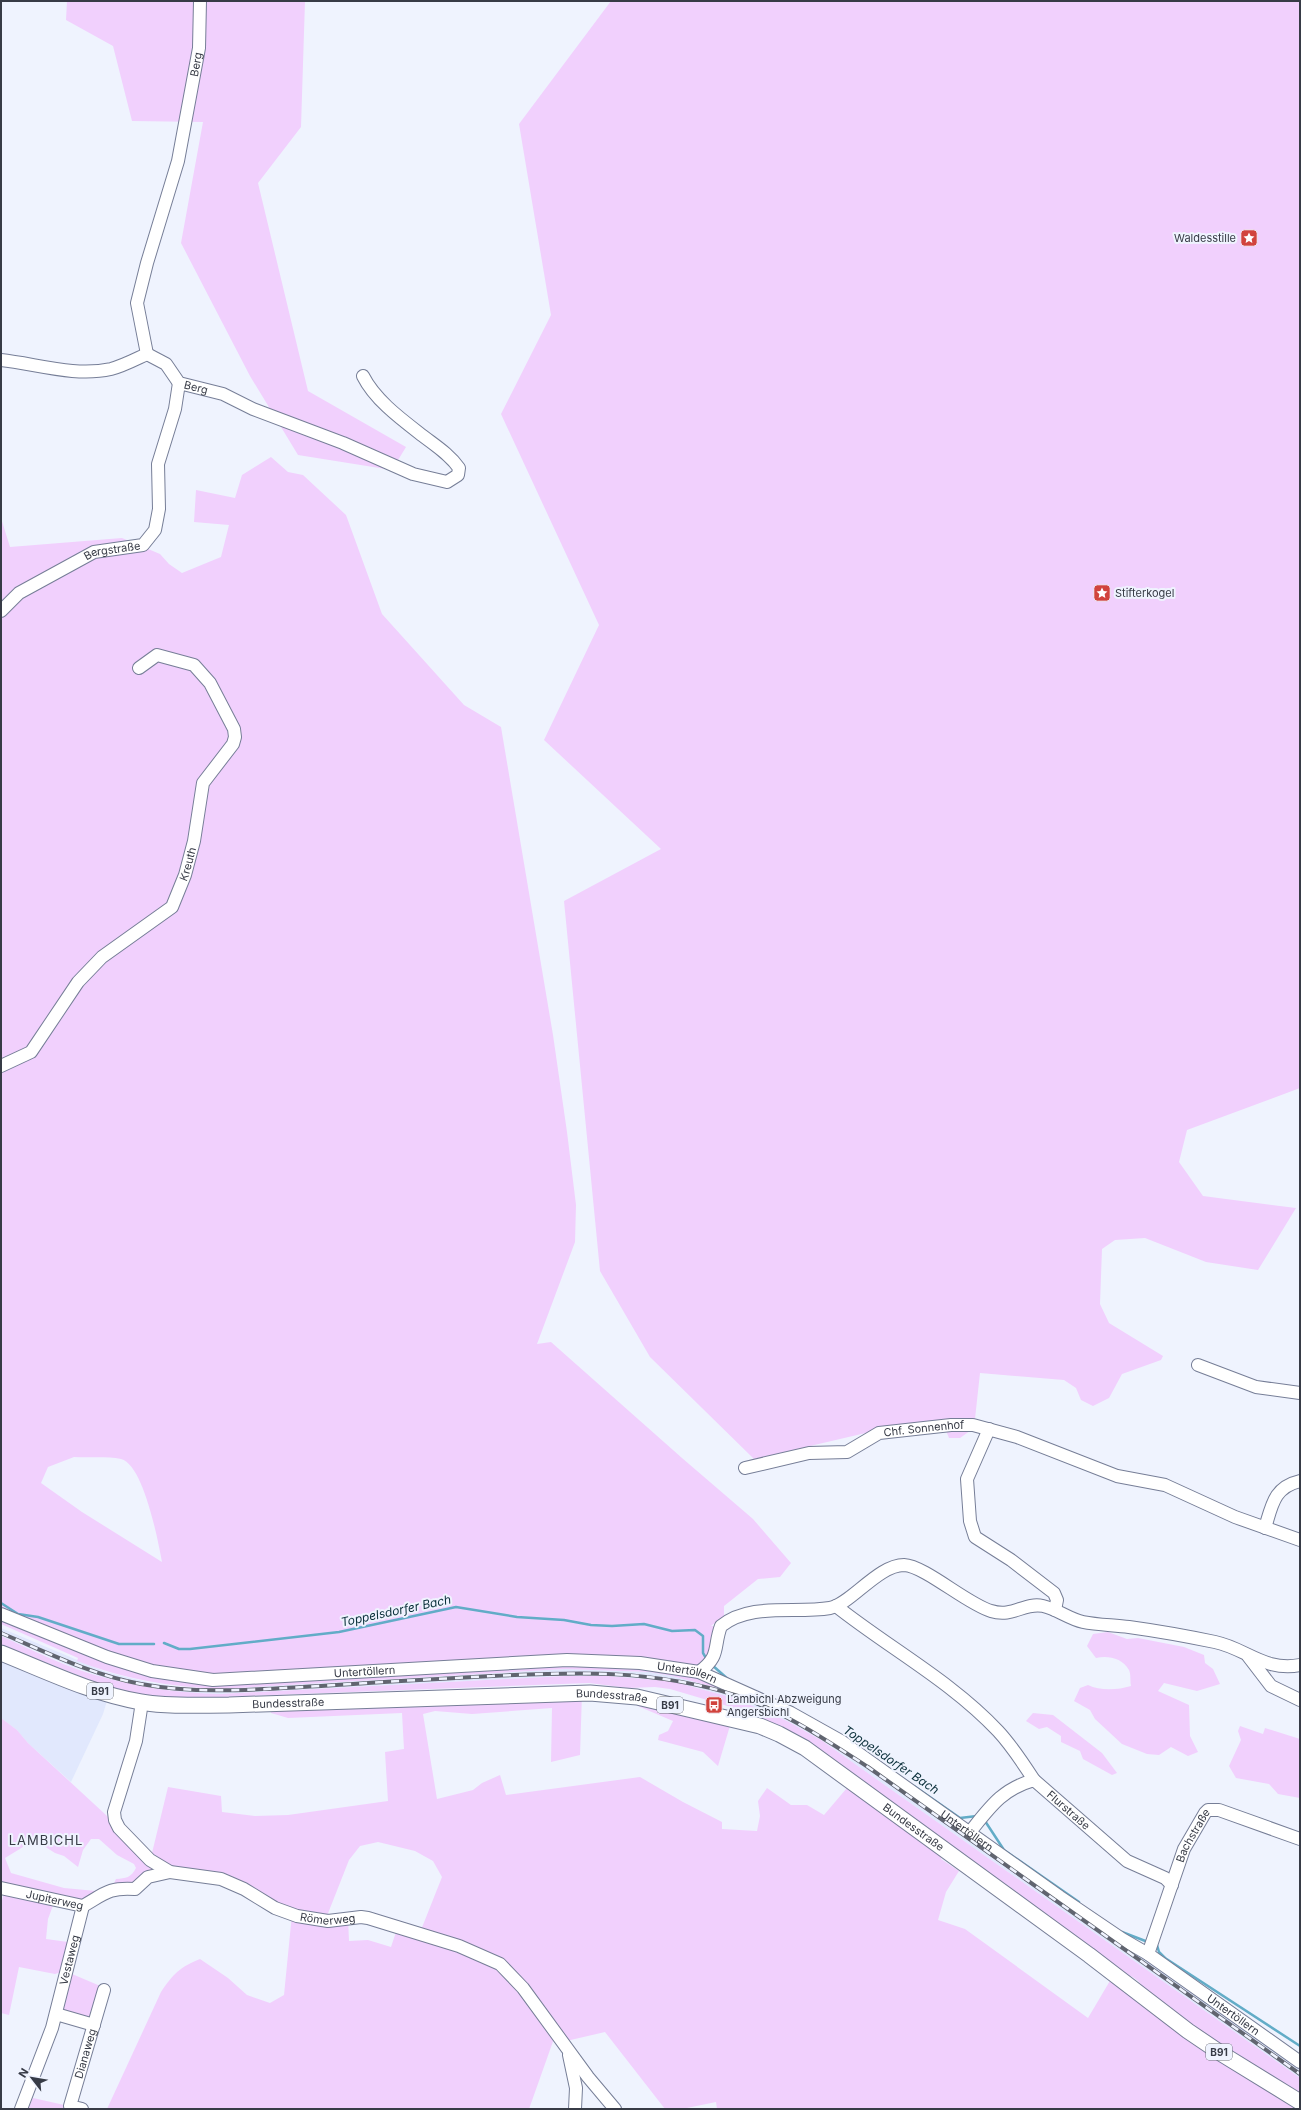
<svg xmlns="http://www.w3.org/2000/svg" width="1301" height="2110" font-family="Inter,sans-serif">
	<style>
		.built { fill: #e1e8fd }
		.green { fill: #f1d0fd; fill-rule: evenodd }
		.lines { fill: none; stroke-linecap: round; stroke-linejoin: round }
		.stream { stroke: #62acc7; stroke-width: 2.5 }
		.minor-casing { stroke: #767e97; stroke-width: 14 }
		.major-casing { stroke: #767e97; stroke-width: 17 }
		.minor { stroke: #fff; stroke-width: 12 }
		.major { stroke: #fff; stroke-width: 15 }
		.rail-casing { stroke: #616570; stroke-width: 4 }
		.rail { stroke: #eff3fe; stroke-width: 2.5; stroke-dasharray: 8; stroke-linecap: butt }
		.labels { text-anchor: middle; stroke-width: 4; stroke-linejoin: round; paint-order: stroke }
		.shield { fill: #eff3fe; stroke: #6e727d; stroke-width: 1 }
		.shield-label { font-size: 10px; font-weight: bold; fill: #373b46 }
		.street-label { font-size: 11px; fill: #373b46; stroke: #eff3fe }
		.poi-label { font-size: 11px; fill: #373b46; stroke: #eff3fe; text-anchor: start }
		.water-label { font-size: 12px; font-style: italic; fill: #092e39; stroke: #eff3fe }
		.quarter-label { font-size: 13px; letter-spacing: 1px; fill: #373b46; stroke: #eff3fe }
	</style>
	<rect width="100%" height="100%" fill="#eff3fe"/>
	<g class="built">
		<polygon points="1,1628 106,1672 151,1683 186,1688 220,1689 565,1669 650,1672 672,1676 729,1691 791,1713 1122,1938 1145,1960 1300,2069 1300,2078 821,1740 787,1721 734,1698 671,1681 607,1676 565,1676 220,1694 185,1693 105,1678 70,1666 1,1636"/>
		<polygon points="1,1653 109,1694 103,1714 71,1782 28,1743 17,1730 1,1718"/>
	</g>
	<g class="green">
		<polygon points="67,1 305,1 301,127 258,183 308,391 406,447 392,470 298,455 250,376 181,243 203,122 132,121 113,46 66,20"/>
		<polygon points="611,1 1300,1 1300,1088 1187,1130 1179,1162 1203,1196 1296,1208 1258,1270 1206,1262 1145,1238 1115,1240 1102,1249 1100,1304 1109,1323 1163,1356 1161,1360 1122,1374 1109,1398 1093,1406 1081,1400 1076,1388 1064,1380 980,1373 974,1428 960,1438 949,1438 945,1428 887,1428 754,1459 650,1357 600,1271 564,901 661,849 544,740 599,625 501,414 551,315 519,124"/>
		<path d="M271,457L288,472L303,475L346,515L382,614L464,705L501,727L553,1035L567,1132L576,1205L575,1242L537,1344L551,1342L682,1458L753,1519L791,1563L780,1577L758,1579L724,1606V1616L711,1626H721L705,1667L729,1691L672,1676L650,1672L565,1669L220,1689C170,1687 124,1679 77,1661L78,1658L1,1624V518L10,547L122,538L160,554L169,564L182,573L221,557L229,525L194,522L196,490L235,498L242,475ZM74,1457C89,1458 107,1456 121,1459C144,1465 158,1541 162,1562L82,1512L41,1483L48,1467Z"/>
		<path d="M1108,1632L1127,1639L1138,1638L1184,1647L1204,1655L1205,1663L1213,1669L1220,1684L1197,1691L1164,1683L1158,1691L1189,1705L1190,1736L1198,1752L1188,1756L1171,1747L1159,1755L1147,1754L1122,1744L1095,1719L1090,1710L1074,1701L1080,1688L1088,1685C1100,1691 1118,1690 1131,1686C1130,1681 1131,1674 1129,1670C1123,1658 1107,1655 1096,1658L1087,1646L1093,1634Z"/>
		<path d="M1,1636C35,1651 69,1669 106,1678C143,1688 181,1693 220,1694L565,1676H607L671,1681L734,1698L787,1721L821,1740L1300,2078V2096L1224,2049L1147,1994C1141,1984 1136,1975 1124,1975L752,1718L731,1707L670,1689L655,1687L628,1688L589,1683L221,1697H158L130,1692L103,1685L1,1645Z"/>
		<path d="M582,1693L580,1755L551,1762L552,1708L472,1714L435,1711L423,1714L437,1799L473,1790L482,1783L500,1775L506,1795L640,1777L683,1802L722,1822V1829L757,1831L760,1816L758,1801L767,1788L791,1805H807L824,1815L852,1782L943,1849L941,1859L959,1871L946,1892L938,1920L965,1929L1088,2018L1114,1974L1300,2109H717L716,2102L682,2109H665L605,2032L562,2042L556,2033L529,2109H107L161,1992C173,1974 180,1967 200,1959L228,1978L247,1995L270,2003L284,1995L292,1914L244,1889L170,1872L140,1886L111,1890L116,1879C126,1878 131,1878 136,1868L134,1864L117,1855L99,1839H91L83,1850L78,1867L64,1856L55,1853L33,1839L24,1841L23,1847L5,1858L11,1873L64,1888L96,1891L102,1895L91,1901L55,1900L48,1919L46,1939L68,1942L61,1972L55,1974L19,1967L9,2015L1,2013V1904L5,1889L1,1888V1718L17,1730L28,1743L106,1815L140,1850L152,1853L168,1787L221,1796L222,1812L255,1816L288,1815L388,1801L385,1752L404,1749L402,1713L288,1718L271,1713L269,1703ZM378,1842L415,1851L433,1861L442,1877L419,1935L397,1929L391,1947L368,1940L349,1941L348,1919L325,1921L349,1860L360,1846Z"/>
		<polygon points="620,1695 732,1719 718,1766 703,1752 658,1740 659,1735 668,1731 673,1721 640,1707"/>
		<polygon points="1033,1713 1053,1715 1102,1753 1117,1773 1112,1775 1083,1759 1080,1751 1061,1742 1061,1736 1047,1727 1039,1729 1026,1721"/>
		<polygon points="1240,1726 1263,1734 1265,1728 1300,1739 1300,1798 1278,1794 1269,1784 1236,1778 1229,1766 1241,1740 1238,1731"/>
		<polygon points="65,1971 105,1988 94,2025 56,2014"/>
		<polygon points="33,2098 82,2109 28,2109"/>
	</g>
	<g class="lines">
		<g class="stream">
			<polyline points="1,1603 18,1614 38,1617 119,1644 154,1644"/>
			<polyline points="164,1643 179,1649 190,1649 339,1632 456,1607 517,1617 564,1620 591,1625 612,1626 644,1624 672,1631 695,1630 703,1636 703,1653 706,1658"/>
			<polyline points="712,1665 729,1680"/>
			<polyline points="914,1786 960,1818 977,1816"/>
			<polyline points="985,1821 1004,1850 1079,1902"/>
			<polyline points="1122,1932 1148,1942"/>
			<polyline points="1157,1945 1159,1952 1165,1958"/>
			<polyline points="1165,1958 1300,2046"/>
		</g>
		<defs>
			<g id="minor">
				<path id="s1" d="M147,354L166,364L179,383L223,394L253,409L343,443L413,474L447,482L458,475L459,468C449,454 436,446 423,436C401,419 375,400 363,376"/>
				<path id="s2" d="M147,354L137,303L147,263L178,161L199,48L200,1"/>
				<path d="M1,360C37,364 75,377 111,369C123,366 136,359 147,354"/>
				<path id="s3" d="M1,611L19,593L94,552L143,545L155,530L159,509L158,464L175,409L179,383"/>
				<path id="s4" d="M1,1066L31,1052L78,982L102,957L172,907L185,875L194,841L203,783L233,744L235,737L234,729L210,683L194,665L157,655L139,668"/>
				<polyline points="1198,1365 1256,1387 1300,1393"/>
				<polyline points="989,1429 967,1479 970,1521 975,1537 1011,1560 1054,1593 1057,1600 1055,1610"/>
				<path id="s5" d="M745,1468L809,1453L847,1452L879,1433L951,1425H973L1017,1437L1117,1476L1165,1485L1235,1517L1300,1540"/>
				<path d="M1265,1528C1272,1505 1274,1487 1300,1481"/>
				<path d="M836,1606C889,1648 951,1681 998,1731C1012,1746 1023,1763 1034,1780"/>
				<path id="s6" d="M1,1614L107,1657L152,1671L213,1680L567,1660L640,1663L699,1672L791,1713L841,1741L1060,1897L1122,1939L1148,1954L1300,2062"/>
				<polyline points="1248,1656 1271,1686 1300,1700"/>
				<path d="M699,1672C721,1656 713,1647 721,1626C751,1602 795,1614 830,1608C851,1604 878,1565 904,1565C925,1566 967,1604 991,1611C1013,1618 1024,1602 1043,1606C1057,1609 1069,1619 1083,1622C1098,1625 1114,1625 1129,1627C1158,1631 1186,1636 1215,1642C1245,1648 1265,1672 1300,1665"/>
				<path id="s7" d="M142,1702L136,1741L114,1812L115,1820L119,1828L150,1860L170,1872L221,1879L244,1889L275,1908L297,1916L328,1921L361,1917L368,1918L459,1946L500,1964L523,1988L588,2077L615,2109"/>
				<path id="s8" d="M970,1832C990,1807 1002,1789 1034,1780L1127,1861L1165,1878L1172,1885"/>
				<path id="s9" d="M1,1888L83,1906C104,1894 109,1887 135,1889L148,1877L170,1872"/>
				<path id="s10" d="M1148,1954L1184,1849L1205,1813L1208,1810H1219L1300,1839"/>
				<polyline points="56,2014 94,2025"/>
				<polyline points="569,2055 576,2088 575,2109"/>
				<path id="s11" d="M21,2109L52,2028L83,1906"/>
				<path id="s12" d="M82,2109L70,2106L104,1990"/>
			</g>
			<g id="major">
				<path id="s13" d="M1,1653C46,1671 93,1694 141,1702C170,1707 200,1705 229,1705L590,1693L637,1697L760,1726L779,1734L805,1748L1089,1955L1188,2031L1222,2054L1300,2102"/>
			</g>
		</defs>
		<use href="#minor" class="minor-casing"/>
		<use href="#major" class="major-casing"/>
		<use href="#minor" class="minor"/>
		<use href="#major" class="major"/>
		<defs>
			<path id="rail" d="M1,1633C46,1652 92,1675 141,1684C200,1695 261,1689 321,1686C378,1682 435,1679 492,1676C578,1672 654,1669 738,1696C785,1712 826,1740 868,1767L1300,2074"/>
		</defs>
		<use href="#rail" class="rail-casing"/>
		<use href="#rail" class="rail"/>
	</g>
	<defs>
		<symbol id="sight-square" viewBox="-11 -11 22 22"><rect x="-9" y="-9" width="18" height="18" rx="4" fill="#d1433d" stroke="#eff3fe"/><path d="M0-6L1.8-2.2L6-1.7L2.9 1.2L3.7 5.4L0 3.3L-3.7 5.4L-2.9 1.2L-6-1.7L-1.8-2.2Z" fill="#fff"/></symbol>
		<symbol id="bus-square" viewBox="-11 -11 22 22"><rect x="-9" y="-9" width="18" height="18" rx="4" fill="#d1433d" stroke="#eff3fe"/><path d="M-5-6H5V4H4V6H2V4H-2V6H-4V4H-5ZM-3.5-4V0h7V-4ZM-3.5 1.2v1.5H-2V1.2ZM2 1.2v1.5H3.5V1.2Z" fill="#fff"/></symbol>
	</defs>
	<g fill-rule="evenodd">
		<use href="#sight-square" x="1239" y="228" width="20" height="20"/>
		<use href="#sight-square" x="1092" y="583" width="20" height="20"/>
		<use href="#bus-square" x="704" y="1695" width="20" height="20"/>
	</g>
	<g class="labels">
		<g class="shield">
			<rect x="87" y="1683" width="26" height="16" rx="3"/>
			<rect x="657" y="1697" width="26" height="16" rx="3"/>
			<rect x="1206" y="2044" width="26" height="16" rx="3"/>
		</g>
		<g class="shield-label">
			<text x="100" y="1695">B91</text>
			<text x="670" y="1709">B91</text>
			<text x="1219" y="2056">B91</text>
		</g>
		<g class="street-label">
			<text dy="4" stroke="none"><textPath href="#s2" startOffset="298">Berg</textPath></text>
			<text dy="4" stroke="none"><textPath href="#s1" startOffset="62">Berg</textPath></text>
			<text dy="4" stroke="none"><textPath href="#s3" startOffset="129">Bergstraße</textPath></text>
			<text dy="4" stroke="none"><textPath href="#s4" startOffset="284">Kreuth</textPath></text>
			<text dy="4" stroke="none"><textPath href="#s5" startOffset="186">Chf. Sonnenhof</textPath></text>
			<text dy="4" stroke="none"><textPath href="#s6" startOffset="375">Untertöllern</textPath></text>
			<text dy="4" stroke="none"><textPath href="#s6" startOffset="699">Untertöllern</textPath></text>
			<text dy="4" stroke="none"><textPath href="#s13" startOffset="620">Bundesstraße</textPath></text>
			<text dy="4" stroke="none"><textPath href="#s13" startOffset="296">Bundesstraße</textPath></text>
			<text dy="4" stroke="none"><textPath href="#s8" startOffset="130">Flurstraße</textPath></text>
			<text dy="4" stroke="none"><textPath href="#s13" startOffset="956">Bundesstraße</textPath></text>
			<text dy="4" stroke="none"><textPath href="#s6" startOffset="1023">Untertöllern</textPath></text>
			<text dy="4" stroke="none"><textPath href="#s10" startOffset="127">Bachstraße</textPath></text>
			<text dy="4" stroke="none"><textPath href="#s9" startOffset="55">Jupiterweg</textPath></text>
			<text dy="4" stroke="none"><textPath href="#s7" startOffset="366">Römerweg</textPath></text>
			<text dy="4" stroke="none"><textPath href="#s11" startOffset="157">Vestaweg</textPath></text>
			<text dy="4" stroke="none"><textPath href="#s6" startOffset="1347">Untertöllern</textPath></text>
			<text dy="4" stroke="none"><textPath href="#s12" startOffset="67">Dianaweg</textPath></text>
		</g>
		<g class="poi-label">
			<text x="1236" y="242" text-anchor="end">Waldesstille</text>
			<text x="1115" y="597">Stifterkogel</text>
			<text x="727" y="1703">Lambichl Abzweigung<tspan x="727" dy="13">Angersbichl</tspan></text>
		</g>
		<g class="water-label">
			<text transform="translate(396 1611) rotate(-12)" y="4">Toppelsdorfer Bach</text>
			<text transform="translate(891 1760) rotate(34)" y="4">Toppelsdorfer Bach</text>
		</g>
		<g class="quarter-label">
			<text x="46" y="1845">LAMBICHL</text>
		</g>
	</g>
	<rect width="1301" height="2110" fill="none" stroke="#373b46" stroke-width="4"/>
	<g transform="translate(32 2078) rotate(301)" stroke="#eff3fe" stroke-width="3" paint-order="stroke">
	<path d="M0-3L7 15L0 10L-7 15Z" fill="#373b46"/>
	<text y="-6" font-size="11" font-weight="bold" text-anchor="middle" fill="#373b46">N</text>
	</g>
</svg>
